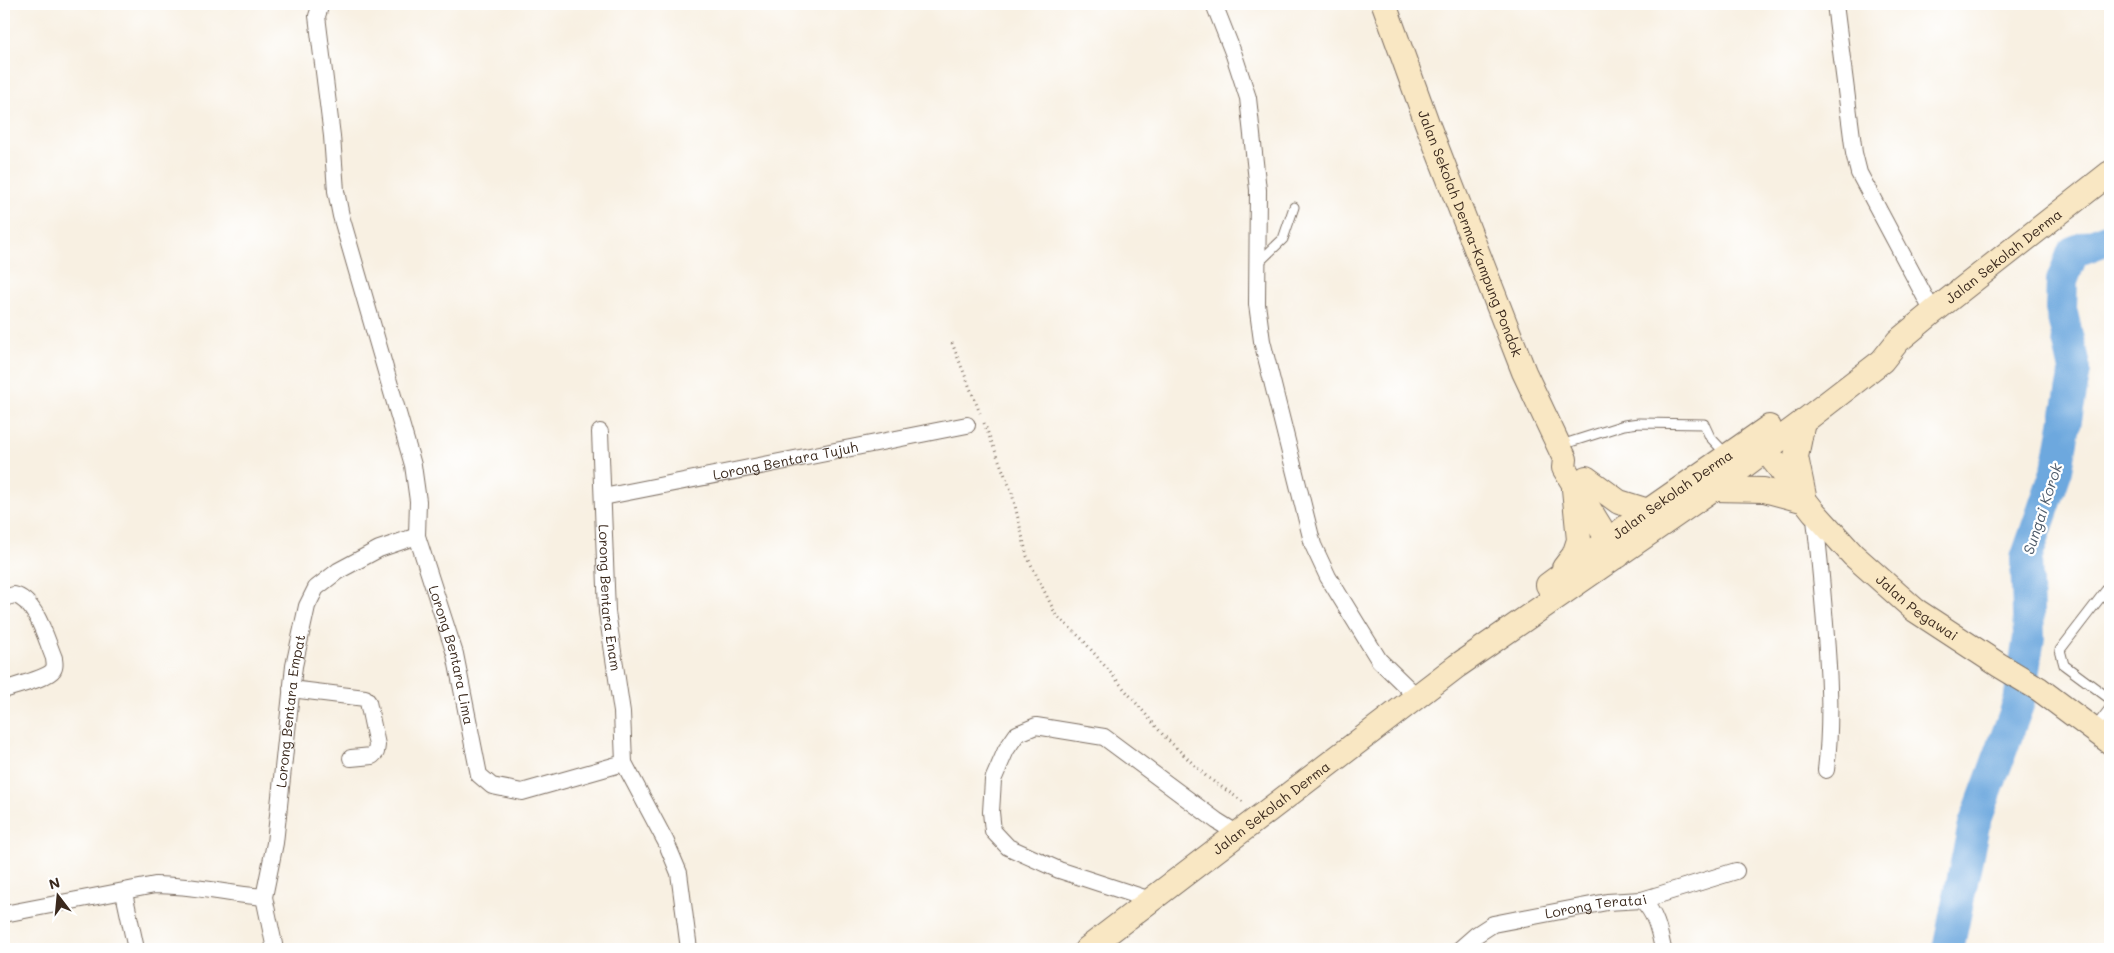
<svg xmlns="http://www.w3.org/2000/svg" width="2114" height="953" font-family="Mali,sans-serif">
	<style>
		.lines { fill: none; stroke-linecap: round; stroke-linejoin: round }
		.river { stroke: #6da8de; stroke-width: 32 }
		.lane-casing { stroke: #7d6f63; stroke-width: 11 }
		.street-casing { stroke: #7d6f63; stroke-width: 18 }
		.secondary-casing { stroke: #7d6f63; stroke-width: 26 }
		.path { stroke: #7d6f63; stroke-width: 3; stroke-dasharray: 1 4; stroke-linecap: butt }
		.lane { stroke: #fff; stroke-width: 9 }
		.street { stroke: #fff; stroke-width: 16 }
		.secondary { stroke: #f9e7c3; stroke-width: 24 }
		.labels { text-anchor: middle; stroke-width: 4.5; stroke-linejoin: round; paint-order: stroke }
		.street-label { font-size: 14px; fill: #3b2a1e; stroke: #fff }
		.water-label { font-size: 15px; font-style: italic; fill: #4f5c6b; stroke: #fff }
	</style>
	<rect width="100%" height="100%" fill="#fff"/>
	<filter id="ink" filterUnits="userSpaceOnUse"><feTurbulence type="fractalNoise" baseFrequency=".02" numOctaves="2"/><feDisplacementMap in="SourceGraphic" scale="10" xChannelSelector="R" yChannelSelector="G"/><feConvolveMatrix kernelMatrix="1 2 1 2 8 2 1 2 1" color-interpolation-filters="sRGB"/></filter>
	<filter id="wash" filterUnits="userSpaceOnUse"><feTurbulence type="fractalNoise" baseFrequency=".0096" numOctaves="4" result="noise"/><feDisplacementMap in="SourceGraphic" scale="20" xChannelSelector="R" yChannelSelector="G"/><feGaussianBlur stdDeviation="1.12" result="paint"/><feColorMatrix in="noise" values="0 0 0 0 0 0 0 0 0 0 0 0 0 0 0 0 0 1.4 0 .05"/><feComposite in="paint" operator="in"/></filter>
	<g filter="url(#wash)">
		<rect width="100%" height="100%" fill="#f8f0e2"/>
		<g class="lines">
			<polyline class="river" points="1948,949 1974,825 2019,702 2029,637 2026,559 2057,469 2075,370 2061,309 2062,281 2073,252 2110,238"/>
		</g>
	</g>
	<g filter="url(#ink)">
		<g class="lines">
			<defs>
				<g id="lane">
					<polyline points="1258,263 1283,239 1294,207"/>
					<polyline points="1561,445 1624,425 1639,423 1704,424 1710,437 1726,454"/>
					<polyline points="2110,585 2060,650 2064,665 2110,699"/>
					<polyline points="2094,729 2110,708"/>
				</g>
				<g id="street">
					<path id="s1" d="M321,4L317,16L332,136L336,191L341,216L413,465L418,501L417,536L455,654L479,775L492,786L522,792L624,763"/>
					<polyline points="1214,4 1234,55 1248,98 1258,190 1257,304 1262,341 1313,545 1328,577 1379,660 1417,697"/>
					<polyline points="1835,4 1854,153 1859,173 1933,312"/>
					<path id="s2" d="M600,432L607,612L622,712L624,763L666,842L679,873L689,949"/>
					<path id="s3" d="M603,497L967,425"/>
					<path d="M1814,512C1819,550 1822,586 1825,624C1829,673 1832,721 1826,770"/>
					<path d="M4,598L14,595C36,600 46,639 54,658C54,662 56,666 53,670C48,678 14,686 4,690"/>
					<polyline points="291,689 365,698 368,702 377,745 376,752 372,756 351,758"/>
					<polyline points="124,893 136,949"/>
					<polyline points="1151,900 1059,870 1008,847 993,831 991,812 993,780 1006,750 1017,734 1036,726 1104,737 1217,821 1238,834"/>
					<path d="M1642,900C1656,914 1659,930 1663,949"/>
					<path d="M4,914L155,885C192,885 228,894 264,897"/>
					<path id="s4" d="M275,949L264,897L275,843L294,666L307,606L316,588L338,571L379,549L417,536"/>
					<path id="s5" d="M1460,949L1476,935L1493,924L1607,902L1642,900L1736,871"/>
				</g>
				<g id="secondary">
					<path id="s6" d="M1384,4L1427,123L1524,372L1565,459L1564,468L1618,556"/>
					<polyline points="1803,422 1796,457 1804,496"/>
					<path id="s7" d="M1756,438L1814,512L1853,555L1888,586L1915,610L1999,665L2039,689L2110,742"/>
					<polyline points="1586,478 1619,502 1648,511"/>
					<polyline points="1713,489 1764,490 1805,501"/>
					<polyline points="1564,568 1574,555 1579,540 1574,489"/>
					<path id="s8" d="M1548,585L1648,511L1769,427"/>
					<path id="s9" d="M1087,949L1457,666L1713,489L1803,422L1882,361L1898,341L1933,312L2110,173"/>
				</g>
			</defs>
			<use href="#lane" class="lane-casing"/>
			<use href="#street" class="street-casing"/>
			<use href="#secondary" class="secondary-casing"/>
			<g class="path">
				<polyline points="952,343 980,413"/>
				<polyline points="984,423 1012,493 1027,556 1056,615 1082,639 1164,736 1207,777 1245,803"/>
			</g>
			<use href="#lane" class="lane"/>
			<use href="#street" class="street"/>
			<use href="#secondary" class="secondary"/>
		</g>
	</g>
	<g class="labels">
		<g class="street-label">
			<text dy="5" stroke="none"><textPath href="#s6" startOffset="245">Jalan Sekolah Derma-Kampung Pondok</textPath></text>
			<text dy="5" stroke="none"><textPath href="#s9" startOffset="1150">Jalan Sekolah Derma</textPath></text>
			<text dy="5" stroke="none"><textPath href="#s3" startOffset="186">Lorong Bentara Tujuh</textPath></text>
			<text dy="5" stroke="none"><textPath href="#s8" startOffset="154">Jalan Sekolah Derma</textPath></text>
			<text dy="5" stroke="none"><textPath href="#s2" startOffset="166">Lorong Bentara Enam</textPath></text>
			<text dy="5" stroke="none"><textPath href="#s7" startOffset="235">Jalan Pegawai</textPath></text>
			<text dy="5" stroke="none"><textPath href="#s1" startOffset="669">Lorong Bentara Lima</textPath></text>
			<text dy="5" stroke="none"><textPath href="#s4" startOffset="241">Lorong Bentara Empat</textPath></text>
			<text dy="5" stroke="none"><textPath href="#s9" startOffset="232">Jalan Sekolah Derma</textPath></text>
			<text dy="5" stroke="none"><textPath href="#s5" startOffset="146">Lorong Teratai</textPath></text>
		</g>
		<g class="water-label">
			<text transform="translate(2043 509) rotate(-72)" y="5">Sungai Korok</text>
		</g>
	</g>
	<rect width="2114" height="953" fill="none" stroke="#fff" stroke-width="20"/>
	<g transform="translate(58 896) rotate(344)" stroke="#ffffff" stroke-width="4" paint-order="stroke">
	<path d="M0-4L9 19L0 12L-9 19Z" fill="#3b2a1e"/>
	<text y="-8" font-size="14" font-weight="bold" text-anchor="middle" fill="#3b2a1e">N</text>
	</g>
</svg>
